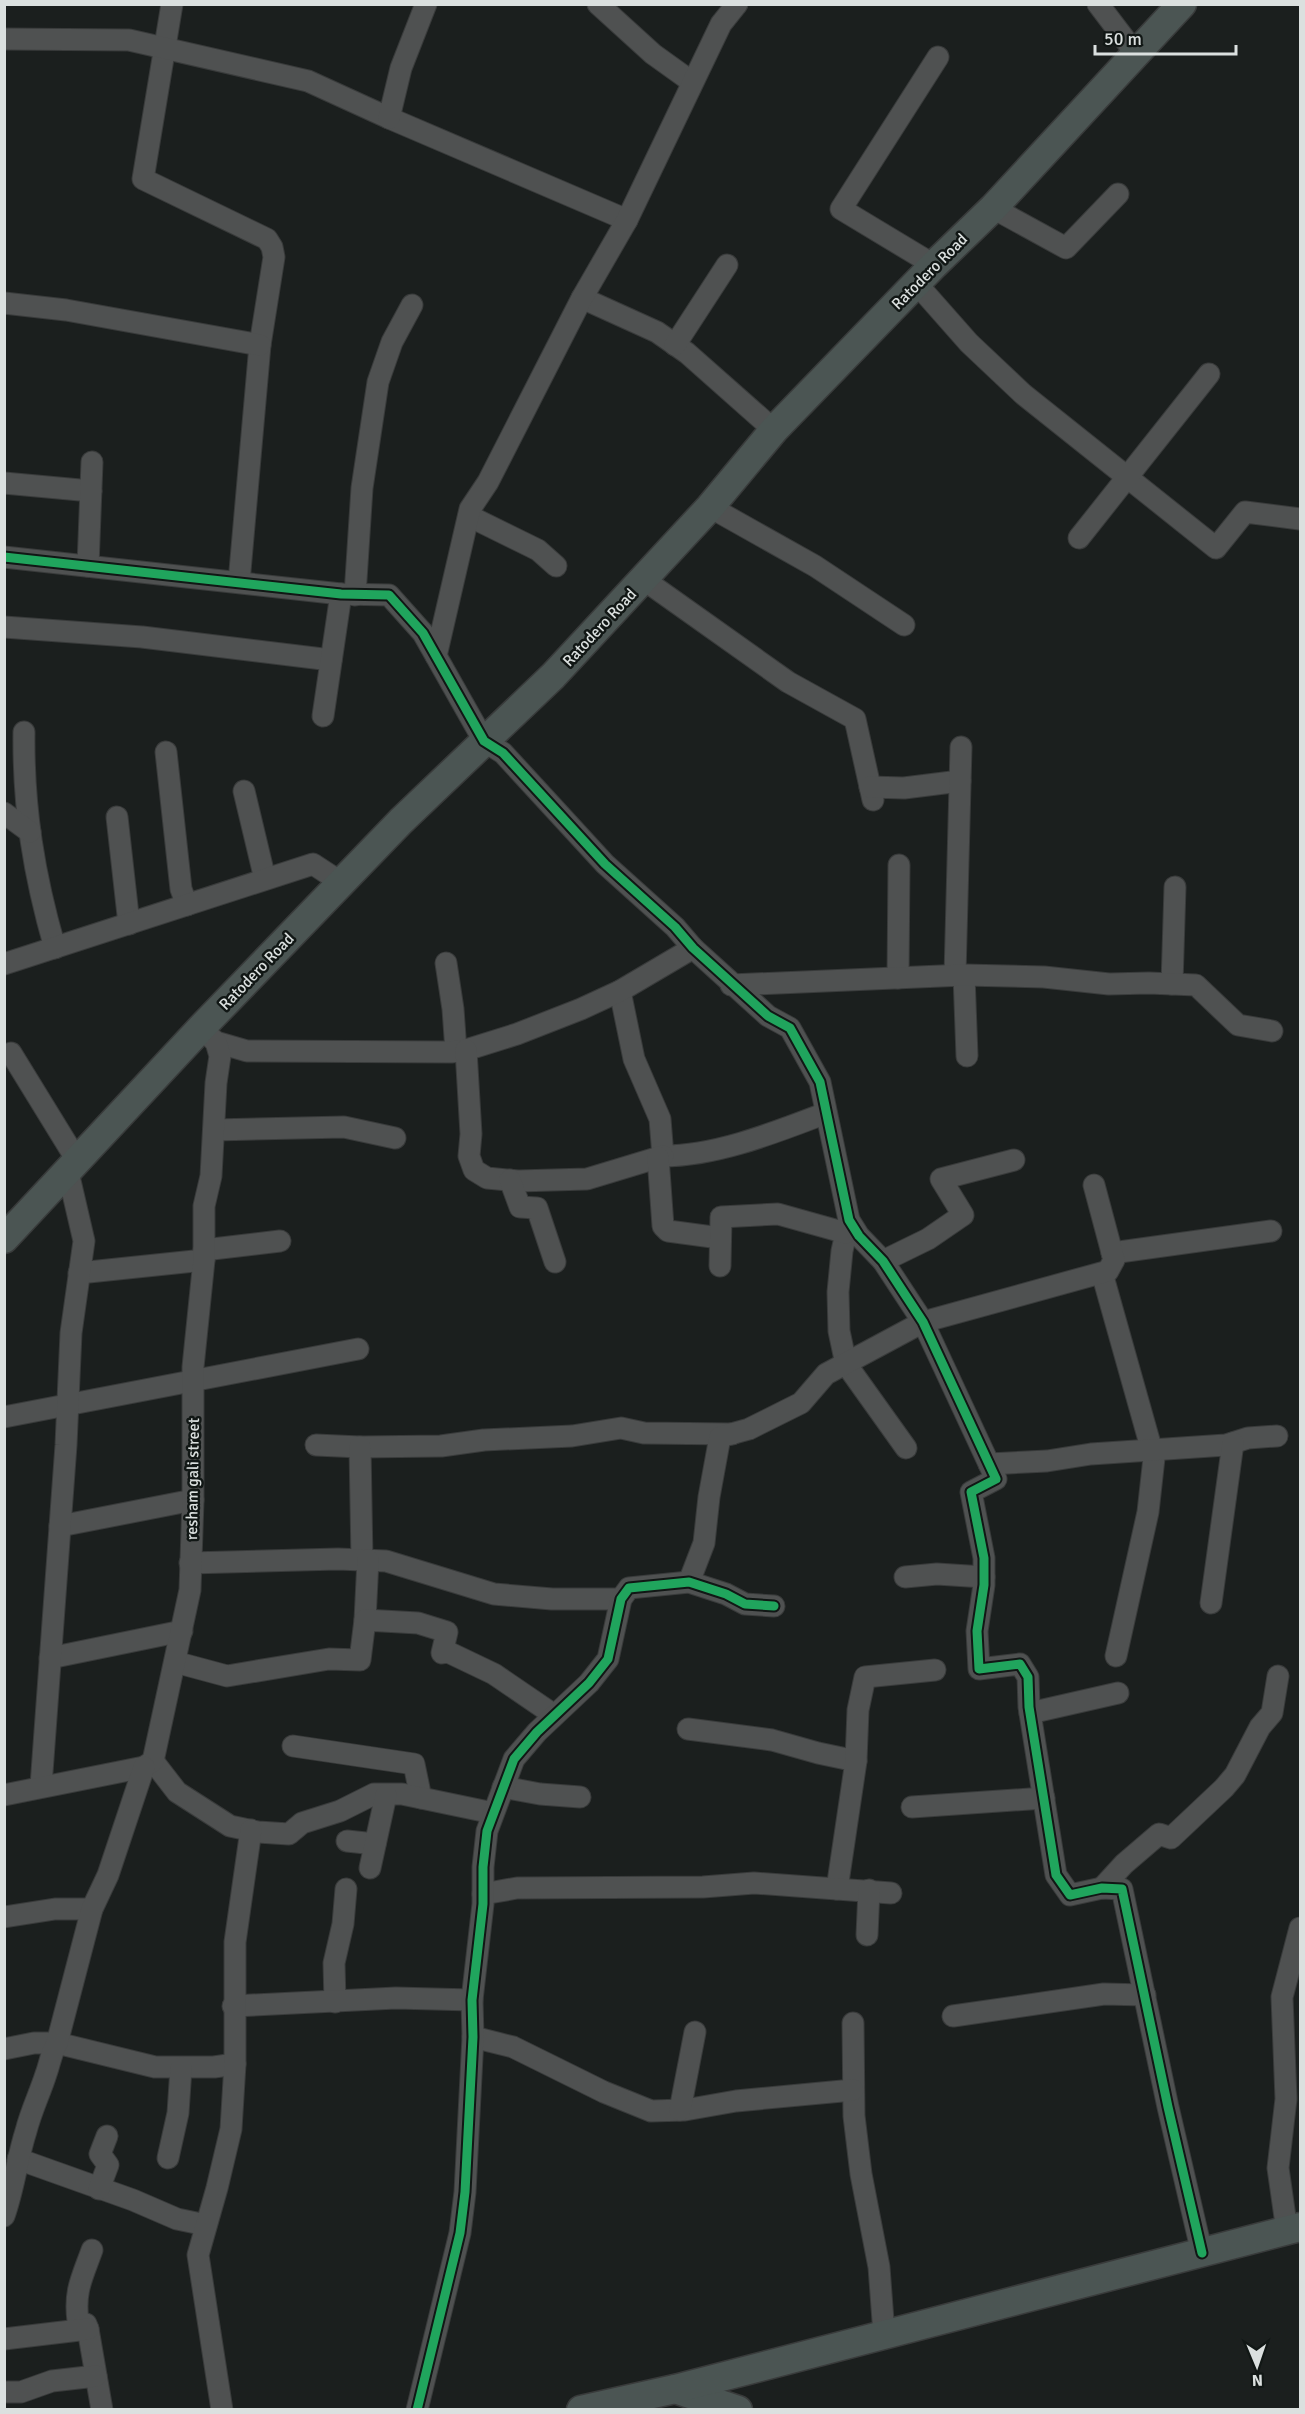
<svg xmlns="http://www.w3.org/2000/svg" width="1305" height="2414" font-family="Signika,sans-serif">
	<style>
		.lines { fill: none; stroke-linecap: round; stroke-linejoin: round }
		.street-casing { stroke: #393b3b; stroke-width: 23 }
		.secondary-casing { stroke: #393b3b; stroke-width: 31 }
		.street { stroke: #4f5151; stroke-width: 21 }
		.secondary { stroke: #4b5553; stroke-width: 28 }
		.cycleway-casing { stroke: #111715; stroke-width: 13 }
		.cycleway { stroke: #20a55d; stroke-width: 9 }
		.labels { text-anchor: middle; stroke-width: 5; stroke-linejoin: round; paint-order: stroke }
		.street-label { font-size: 16px; fill: #dbe0df; stroke: #111715 }
	</style>
	<rect width="100%" height="100%" fill="#1b1f1e"/>
	<g class="lines">
		<defs>
			<g id="street">
				<polyline points="172,4 143,179 267,239 272,247 274,257 260,345 239,582"/>
				<polyline points="598,4 653,54 692,82"/>
				<polyline points="1098,4 1136,54"/>
				<polyline points="4,39 129,40 308,81 389,118 627,220"/>
				<polyline points="389,118 401,68 426,4"/>
				<polyline points="993,208 1066,248 1118,194"/>
				<polyline points="934,265 841,209 938,57"/>
				<polyline points="916,283 969,343 1023,394 1216,548 1245,512 1300,519"/>
				<polyline points="582,298 657,332 687,353 774,430"/>
				<polyline points="4,303 66,310 260,345"/>
				<polyline points="675,345 727,265"/>
				<polyline points="4,483 91,491"/>
				<polyline points="710,507 815,566 904,625"/>
				<polyline points="469,516 538,550 556,566"/>
				<polyline points="1079,538 1209,374"/>
				<polyline points="4,557 341,594 389,595 423,633 484,741 503,753 605,864 675,927 693,948 768,1016 790,1028 820,1082 849,1220 859,1236 883,1261 923,1322 996,1479 971,1492 984,1558 984,1585 977,1631 979,1669 1020,1664 1028,1677 1029,1707 1056,1875 1070,1895 1102,1888 1122,1889 1168,2107 1202,2253"/>
				<polyline points="88,566 92,462"/>
				<polyline points="643,579 788,682 855,719 873,800"/>
				<polyline points="355,595 362,488 378,382 392,342 412,305"/>
				<polyline points="4,627 142,637 331,660"/>
				<polyline points="436,656 470,509 488,482 582,298 627,220 721,24 737,4"/>
				<polyline points="323,716 341,594"/>
				<path d="M24,732C23,808 34,875 55,948"/>
				<polyline points="166,752 181,889 187,905"/>
				<polyline points="870,787 904,788 960,781"/>
				<polyline points="244,791 265,879"/>
				<polyline points="4,813 30,832"/>
				<polyline points="117,817 129,924"/>
				<polyline points="446,963 453,1009 456,1051"/>
				<polyline points="4,964 313,864 342,883"/>
				<polyline points="955,975 961,747"/>
				<polyline points="964,975 967,1056"/>
				<polyline points="898,978 899,865"/>
				<polyline points="1172,984 1175,887"/>
				<polyline points="731,985 964,975 1044,977 1109,984 1149,983 1196,985 1238,1025 1272,1031"/>
				<path d="M620,991L634,1059L660,1119L663,1156C717,1156 776,1132 826,1113"/>
				<polyline points="207,1034 216,1042 247,1051 451,1052 466,1050 517,1034 581,1009 620,991 693,948"/>
				<polyline points="466,1050 471,1134 469,1156 474,1170 487,1178 518,1181 587,1179 663,1156"/>
				<polyline points="11,1053 78,1162"/>
				<polyline points="214,1130 344,1127 395,1138"/>
				<polyline points="658,1157 663,1226 668,1231 720,1238"/>
				<polyline points="510,1180 520,1207 537,1208 555,1262"/>
				<polyline points="849,1220 842,1251 838,1292 839,1331 846,1364 906,1448"/>
				<polyline points="204,1250 280,1241"/>
				<polyline points="1112,1253 1271,1231"/>
				<polyline points="883,1261 928,1239 963,1215 941,1179 1014,1160"/>
				<polyline points="720,1266 721,1217 778,1214 846,1233"/>
				<polyline points="79,1273 204,1260"/>
				<polyline points="1102,1273 1154,1458 1148,1512 1116,1656"/>
				<polyline points="4,1417 358,1349"/>
				<polyline points="316,1445 360,1447 441,1446 484,1440 572,1436 621,1428 644,1433 732,1434"/>
				<polyline points="360,1447 362,1560"/>
				<polyline points="989,1464 1047,1461 1091,1454 1226,1445 1248,1438 1277,1436"/>
				<polyline points="60,1526 193,1500"/>
				<polyline points="190,1563 338,1559 386,1561 494,1594 552,1599 621,1599"/>
				<polyline points="905,1577 937,1574 984,1577"/>
				<polyline points="689,1582 704,1543 709,1497 720,1437 749,1429 801,1403 826,1374 923,1322 1108,1271 1114,1260 1094,1185"/>
				<polyline points="1211,1603 1233,1443"/>
				<polyline points="365,1620 368,1560"/>
				<polyline points="50,1658 182,1631"/>
				<polyline points="175,1662 227,1676 329,1659 360,1660 365,1620 418,1623 447,1632 442,1653 448,1652 494,1674 554,1715"/>
				<polyline points="1030,1713 1118,1693"/>
				<polyline points="688,1729 772,1740 818,1753 856,1761"/>
				<polyline points="293,1746 414,1764 421,1798"/>
				<polyline points="153,1761 177,1792 230,1826 258,1832 289,1834 302,1823 340,1811 374,1794 402,1794 493,1813"/>
				<polyline points="41,1786 66,1445 71,1333 84,1241 68,1172"/>
				<polyline points="503,1787 540,1794 580,1797"/>
				<polyline points="4,1795 144,1767 153,1761 190,1590 193,1500 193,1367 204,1260 204,1206 211,1176 216,1083 220,1056 216,1042"/>
				<polyline points="912,1807 1044,1798"/>
				<polyline points="347,1841 375,1844"/>
				<polyline points="370,1868 386,1795"/>
				<polyline points="1102,1888 1124,1864 1159,1834 1171,1838 1224,1788 1235,1775 1260,1727 1272,1713 1278,1676"/>
				<polyline points="837,1889 856,1761 858,1710 865,1677 935,1670"/>
				<polyline points="483,1894 517,1888 703,1887 754,1883 891,1893"/>
				<polyline points="4,1917 55,1909 92,1909"/>
				<polyline points="867,1935 869,1890"/>
				<polyline points="335,2002 334,1963 343,1924 346,1889"/>
				<polyline points="233,2006 396,1998 472,2000"/>
				<polyline points="953,2016 1104,1994 1145,1995"/>
				<polyline points="853,2023 854,2116 861,2174 879,2267 884,2334"/>
				<polyline points="473,2037 513,2047 604,2092 651,2111 685,2110 736,2101 853,2090"/>
				<polyline points="4,2049 34,2043 57,2043 155,2067 214,2067 235,2064"/>
				<polyline points="680,2110 695,2032"/>
				<polyline points="168,2158 178,2113 181,2068"/>
				<polyline points="18,2159 133,2200 177,2219 206,2225"/>
				<polyline points="99,2189 108,2165 100,2154 107,2136"/>
				<path d="M4,2216C14,2188 17,2159 26,2131C31,2111 40,2093 46,2074C50,2063 51,2053 57,2043L92,1909L108,1875L144,1767"/>
				<polyline points="1287,2231 1278,2168 1286,2099 1282,1997 1300,1928"/>
				<path d="M92,2250C82,2278 74,2291 78,2321L86,2324L88,2329L102,2410"/>
				<polyline points="4,2339 88,2329"/>
				<polyline points="4,2392 21,2392 52,2381 96,2376"/>
				<polyline points="222,2410 198,2255 217,2188 231,2129 235,2064 235,1942 251,1830"/>
				<polyline points="417,2410 460,2233 465,2192 473,2037 472,2000 483,1904 483,1867 487,1831 514,1759 537,1732 589,1683 608,1659 621,1599 629,1588 689,1582 726,1594 745,1604 774,1606"/>
			</g>
			<g id="secondary">
				<polyline points="4,1239 201,1028 401,821 553,676 710,507 774,430 934,265 993,208 1182,4"/>
				<polyline points="675,2389 738,2410"/>
				<polyline points="581,2410 675,2389 1300,2227"/>
			</g>
		</defs>
		<use href="#street" class="street-casing"/>
		<use href="#secondary" class="secondary-casing"/>
		<use href="#street" class="street"/>
		<use href="#secondary" class="secondary"/>
		<defs>
			<g id="cycleway">
				<polyline points="4,557 341,594 389,595 423,633 484,741 503,753 605,864 675,927 693,948 768,1016 790,1028 820,1082 849,1220 859,1236 883,1261 923,1322 996,1479 971,1492 984,1558 984,1585 977,1631 979,1669 1020,1664 1028,1677 1029,1707 1056,1875 1070,1895 1102,1888 1122,1889 1168,2107 1202,2253"/>
				<polyline points="417,2410 460,2233 465,2192 473,2037 472,2000 483,1904 483,1867 487,1831 514,1759 537,1732 589,1683 608,1659 621,1599 629,1588 689,1582 726,1594 745,1604 774,1606"/>
			</g>
		</defs>
		<use href="#cycleway" class="cycleway-casing"/>
		<use href="#cycleway" class="cycleway"/>
	</g>
	<g class="labels">
		<g class="street-label">
			<text transform="translate(929 271) rotate(-45)" y="6">Ratodero Road</text>
			<text transform="translate(599 627) rotate(-47)" y="6">Ratodero Road</text>
			<text transform="translate(256 971) rotate(-46)" y="6">Ratodero Road</text>
			<text transform="translate(192 1479) rotate(-89)" y="6">resham gali street</text>
		</g>
	</g>
	<rect width="1305" height="2414" fill="none" stroke="#dbe0df" stroke-width="12"/>
	<g transform="translate(1257 2366) rotate(178)" stroke="#111715" stroke-width="4.5" paint-order="stroke">
	<path d="M0-4.5L10 22L0 15L-10 22Z" fill="#dbe0df"/>
	<text y="-9" font-size="16" font-weight="bold" text-anchor="middle" fill="#dbe0df">N</text>
	</g>
	<path d="M1095 45v9h141v-9" fill="none" stroke="#dbe0df" stroke-width="3"/>
	<text x="1104" y="45" font-size="18" fill="#dbe0df" stroke="#111715" stroke-width="4.5" paint-order="stroke">50 m</text>
</svg>
